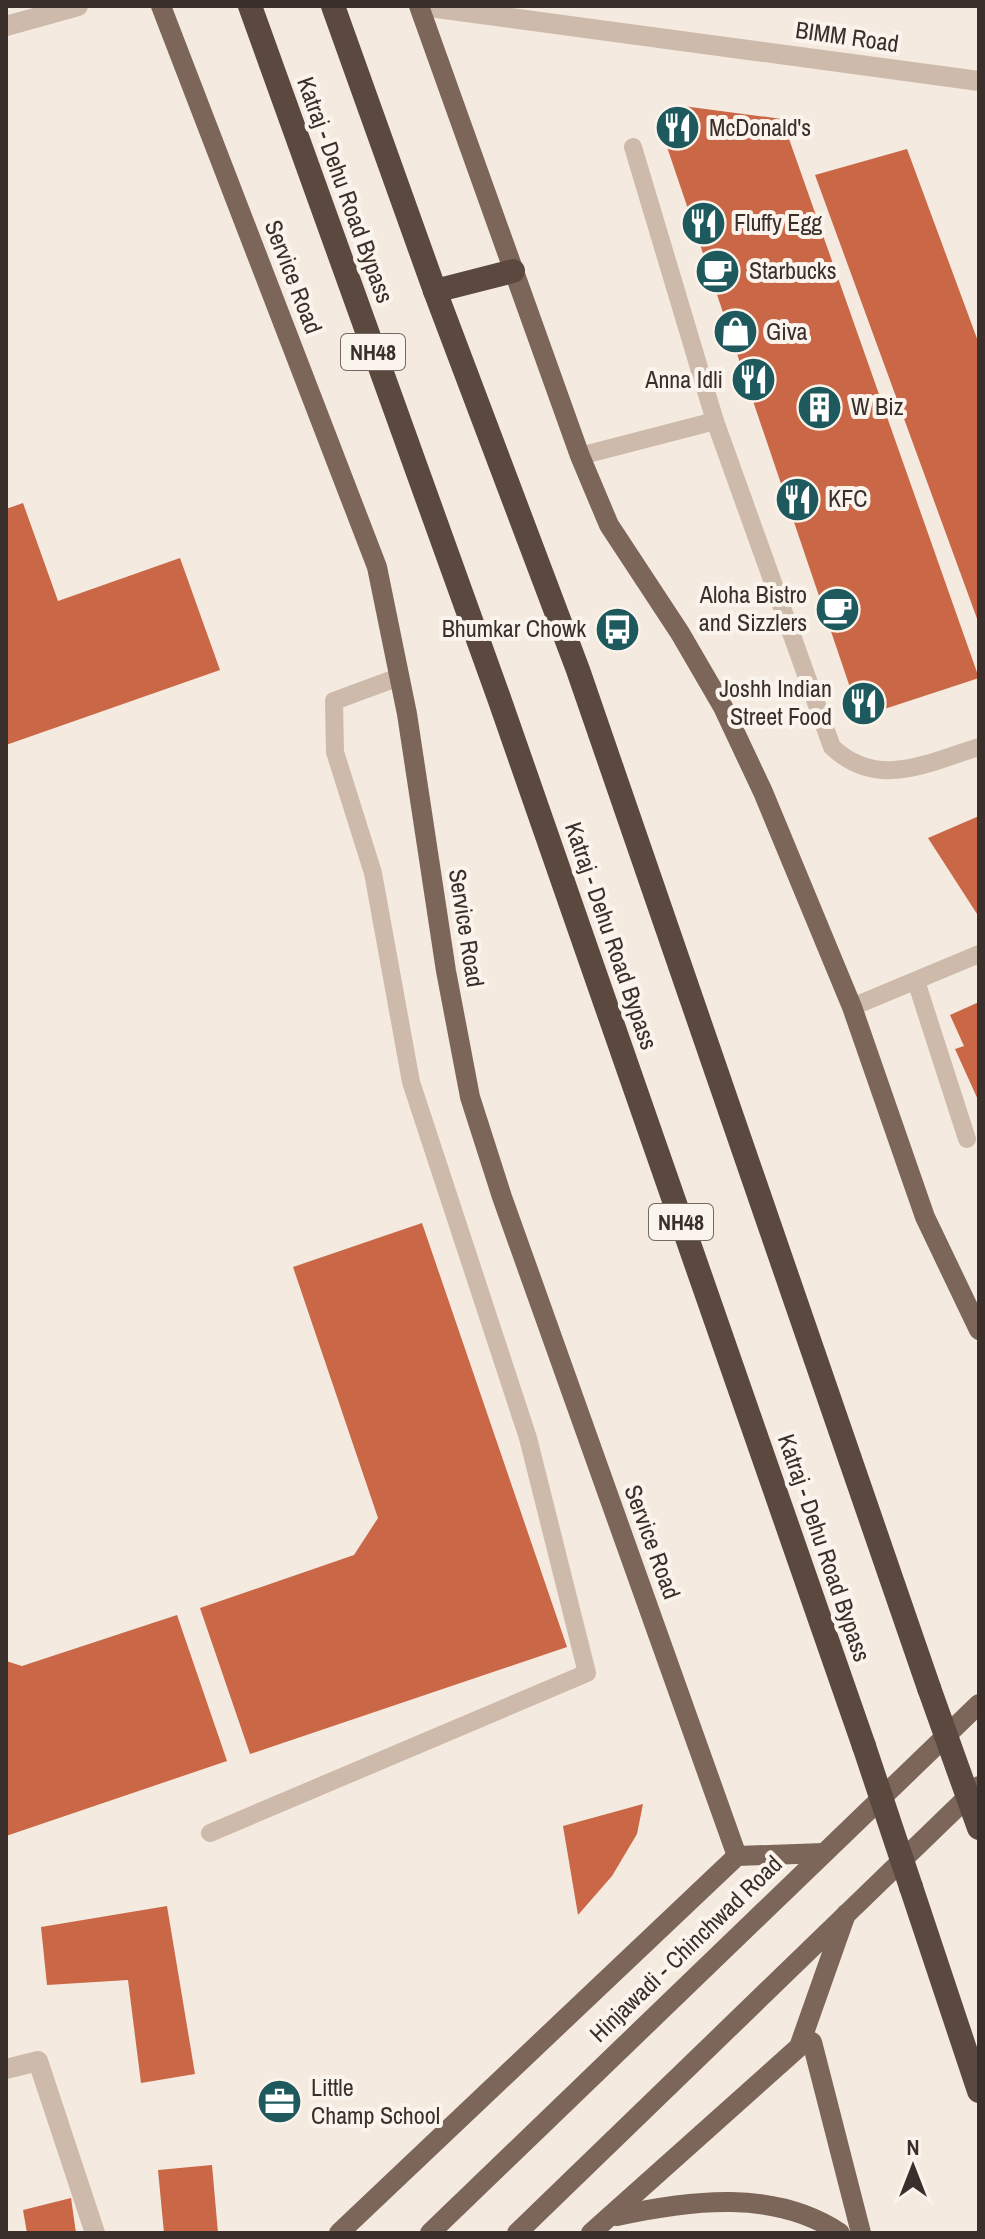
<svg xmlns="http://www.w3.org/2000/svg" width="985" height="2239" font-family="'Archivo Narrow',sans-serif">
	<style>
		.building { fill: #ca6746 }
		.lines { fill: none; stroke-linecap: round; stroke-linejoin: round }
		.lane { stroke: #cdbaaa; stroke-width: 18 }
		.street { stroke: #cdbaaa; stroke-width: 20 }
		.primary { stroke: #7c665a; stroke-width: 20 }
		.highway { stroke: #5b4940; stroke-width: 24 }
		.highway-bridge { stroke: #5b4940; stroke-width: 24 }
		.labels { text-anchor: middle; stroke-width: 8; stroke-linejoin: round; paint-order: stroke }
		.shield { fill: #fbf4ec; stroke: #746a64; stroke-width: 2 }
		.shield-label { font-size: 22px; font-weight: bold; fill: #3a2f2a }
		.street-label { font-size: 24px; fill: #3a2f2a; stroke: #fbf4ec }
		.poi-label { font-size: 24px; fill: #3a2f2a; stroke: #fbf4ec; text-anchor: start }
	</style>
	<rect width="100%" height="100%" fill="#f4eadf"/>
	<g class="building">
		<polygon points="683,106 782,119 979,678 860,717 666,144 674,113"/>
		<polygon points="907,149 979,344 979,624 815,175"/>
		<polygon points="23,503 58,601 180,558 220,670 6,745 6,509"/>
		<polygon points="979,816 979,917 928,838"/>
		<polygon points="979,1002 979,1102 955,1049 964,1046 950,1015"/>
		<polygon points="422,1223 567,1647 250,1754 200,1608 354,1555 378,1518 293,1267"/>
		<polygon points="177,1615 227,1761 6,1836 6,1661 22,1666"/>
		<polygon points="643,1804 637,1834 612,1876 578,1915 563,1826"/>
		<polygon points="167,1906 195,2074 141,2083 128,1980 47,1985 41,1927"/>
		<polygon points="212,2165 218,2233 164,2233 158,2170"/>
		<polygon points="71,2198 76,2233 27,2233 23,2210"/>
	</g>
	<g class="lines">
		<g class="lane">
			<path d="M633,147L715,421L832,747C878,790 926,763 979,747"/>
			<polyline points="580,456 715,421"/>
			<polyline points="916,981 967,1139"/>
			<polyline points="852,1007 979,954"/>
			<polyline points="210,1833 587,1673 528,1438 411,1082 373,873 335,752 334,701 399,677"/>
		</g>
		<g class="street">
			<polyline points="422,6 979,81"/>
			<polyline points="6,26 78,6"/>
			<polyline points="6,2069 38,2061 95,2233"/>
		</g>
		<g class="primary">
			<polyline points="161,6 377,567 407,714 446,971 470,1097 502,1197 737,1856"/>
			<polyline points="419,6 580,456 609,525 680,633 723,707 763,792 852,1007 925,1217 979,1330"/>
			<polyline points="812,2042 861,2233"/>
			<path d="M617,2216C690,2200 774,2189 840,2233"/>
			<polyline points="339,2233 737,1856 824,1853"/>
			<polyline points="430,2233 979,1704"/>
			<polyline points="517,2233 979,1786"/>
			<polyline points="591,2233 799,2047 846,1914"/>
		</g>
		<g class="highway">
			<polyline points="250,6 499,698 864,1746"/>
			<polyline points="333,6 435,291 578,670 929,1688"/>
			<polyline points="435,291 513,271"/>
			<polyline points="911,1887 979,2091"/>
		</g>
		<g class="highway-bridge">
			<polyline points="929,1688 979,1828"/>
			<polyline points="864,1746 911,1887"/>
		</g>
	</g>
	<defs>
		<symbol id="restaurant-disc" viewBox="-11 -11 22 22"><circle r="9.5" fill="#1d595d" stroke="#fbf4ec"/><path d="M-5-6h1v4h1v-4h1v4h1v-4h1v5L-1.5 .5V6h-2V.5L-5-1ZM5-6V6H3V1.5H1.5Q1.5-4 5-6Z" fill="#fff"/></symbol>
		<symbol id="cafe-disc" viewBox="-11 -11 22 22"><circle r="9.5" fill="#1d595d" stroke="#fbf4ec"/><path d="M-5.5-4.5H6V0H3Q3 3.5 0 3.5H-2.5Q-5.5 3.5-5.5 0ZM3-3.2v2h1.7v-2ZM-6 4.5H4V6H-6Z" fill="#fff"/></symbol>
		<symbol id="shop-disc" viewBox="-11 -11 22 22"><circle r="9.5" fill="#1d595d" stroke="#fbf4ec"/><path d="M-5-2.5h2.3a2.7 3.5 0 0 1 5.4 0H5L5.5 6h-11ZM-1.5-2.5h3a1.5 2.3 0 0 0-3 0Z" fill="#fff"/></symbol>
		<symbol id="building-disc" viewBox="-11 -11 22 22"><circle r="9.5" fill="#1d595d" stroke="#fbf4ec"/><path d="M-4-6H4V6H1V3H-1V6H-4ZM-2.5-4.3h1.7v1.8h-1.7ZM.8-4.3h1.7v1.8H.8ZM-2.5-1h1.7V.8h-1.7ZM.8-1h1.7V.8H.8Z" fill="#fff"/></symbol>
		<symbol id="bus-disc" viewBox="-11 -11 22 22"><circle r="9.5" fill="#1d595d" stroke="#fbf4ec"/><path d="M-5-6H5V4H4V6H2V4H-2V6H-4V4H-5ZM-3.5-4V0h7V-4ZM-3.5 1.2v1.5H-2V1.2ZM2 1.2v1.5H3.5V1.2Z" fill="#fff"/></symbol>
		<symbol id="office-disc" viewBox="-11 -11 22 22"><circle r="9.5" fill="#1d595d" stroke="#fbf4ec"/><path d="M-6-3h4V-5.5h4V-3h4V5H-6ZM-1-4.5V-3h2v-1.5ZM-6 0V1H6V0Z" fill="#fff"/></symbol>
	</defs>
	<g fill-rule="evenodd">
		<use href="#restaurant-disc" x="652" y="102" width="51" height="51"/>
		<use href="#restaurant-disc" x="678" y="198" width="51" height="51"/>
		<use href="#cafe-disc" x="692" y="246" width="51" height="51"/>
		<use href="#shop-disc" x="710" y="306" width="51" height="51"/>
		<use href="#restaurant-disc" x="728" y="354" width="51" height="51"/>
		<use href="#building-disc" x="794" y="382" width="51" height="51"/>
		<use href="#restaurant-disc" x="772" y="474" width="51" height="51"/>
		<use href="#cafe-disc" x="812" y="584" width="51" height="51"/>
		<use href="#bus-disc" x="592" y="604" width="51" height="51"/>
		<use href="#restaurant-disc" x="838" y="678" width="51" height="51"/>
		<use href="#office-disc" x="254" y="2076" width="51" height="51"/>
	</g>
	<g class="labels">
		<g class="shield">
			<rect x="341" y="334" width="64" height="36" rx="6"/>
			<rect x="649" y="1204" width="64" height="36" rx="6"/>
		</g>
		<g class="shield-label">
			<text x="373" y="360">NH48</text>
			<text x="681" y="1230">NH48</text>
		</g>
		<g class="street-label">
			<text transform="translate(847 37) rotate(8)" y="8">BIMM Road</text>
			<text transform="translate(345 190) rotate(70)" y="8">Katraj - Dehu Road Bypass</text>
			<text transform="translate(293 277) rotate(69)" y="8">Service Road</text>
			<text transform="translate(466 928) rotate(81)" y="8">Service Road</text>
			<text transform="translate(611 936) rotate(71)" y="8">Katraj - Dehu Road Bypass</text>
			<text transform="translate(652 1542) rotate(70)" y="8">Service Road</text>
			<text transform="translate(824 1548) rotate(71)" y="8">Katraj - Dehu Road Bypass</text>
			<text transform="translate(686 1949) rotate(-44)" y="8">Hinjawadi - Chinchwad Road</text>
		</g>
		<g class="poi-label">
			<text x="709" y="136">McDonald's</text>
			<text x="734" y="231">Fluffy Egg</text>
			<text x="749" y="279">Starbucks</text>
			<text x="766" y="340">Giva</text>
			<text x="723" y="388" text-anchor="end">Anna Idli</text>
			<text x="851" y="415">W Biz</text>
			<text x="828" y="507">KFC</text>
			<text x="807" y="603" text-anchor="end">Aloha Bistro<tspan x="807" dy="28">and Sizzlers</tspan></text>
			<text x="586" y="637" text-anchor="end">Bhumkar Chowk</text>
			<text x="832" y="697" text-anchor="end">Joshh Indian<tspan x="832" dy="28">Street Food</tspan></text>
			<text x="311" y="2096">Little<tspan x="311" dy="28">Champ School</tspan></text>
		</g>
	</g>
	<rect width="985" height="2239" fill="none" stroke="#3a2f2a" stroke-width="16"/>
	<g transform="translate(913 2167)" stroke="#fbf4ec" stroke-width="6" paint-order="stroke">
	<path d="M0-6L14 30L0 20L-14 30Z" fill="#3a2f2a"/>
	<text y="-12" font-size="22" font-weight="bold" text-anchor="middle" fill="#3a2f2a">N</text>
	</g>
</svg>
